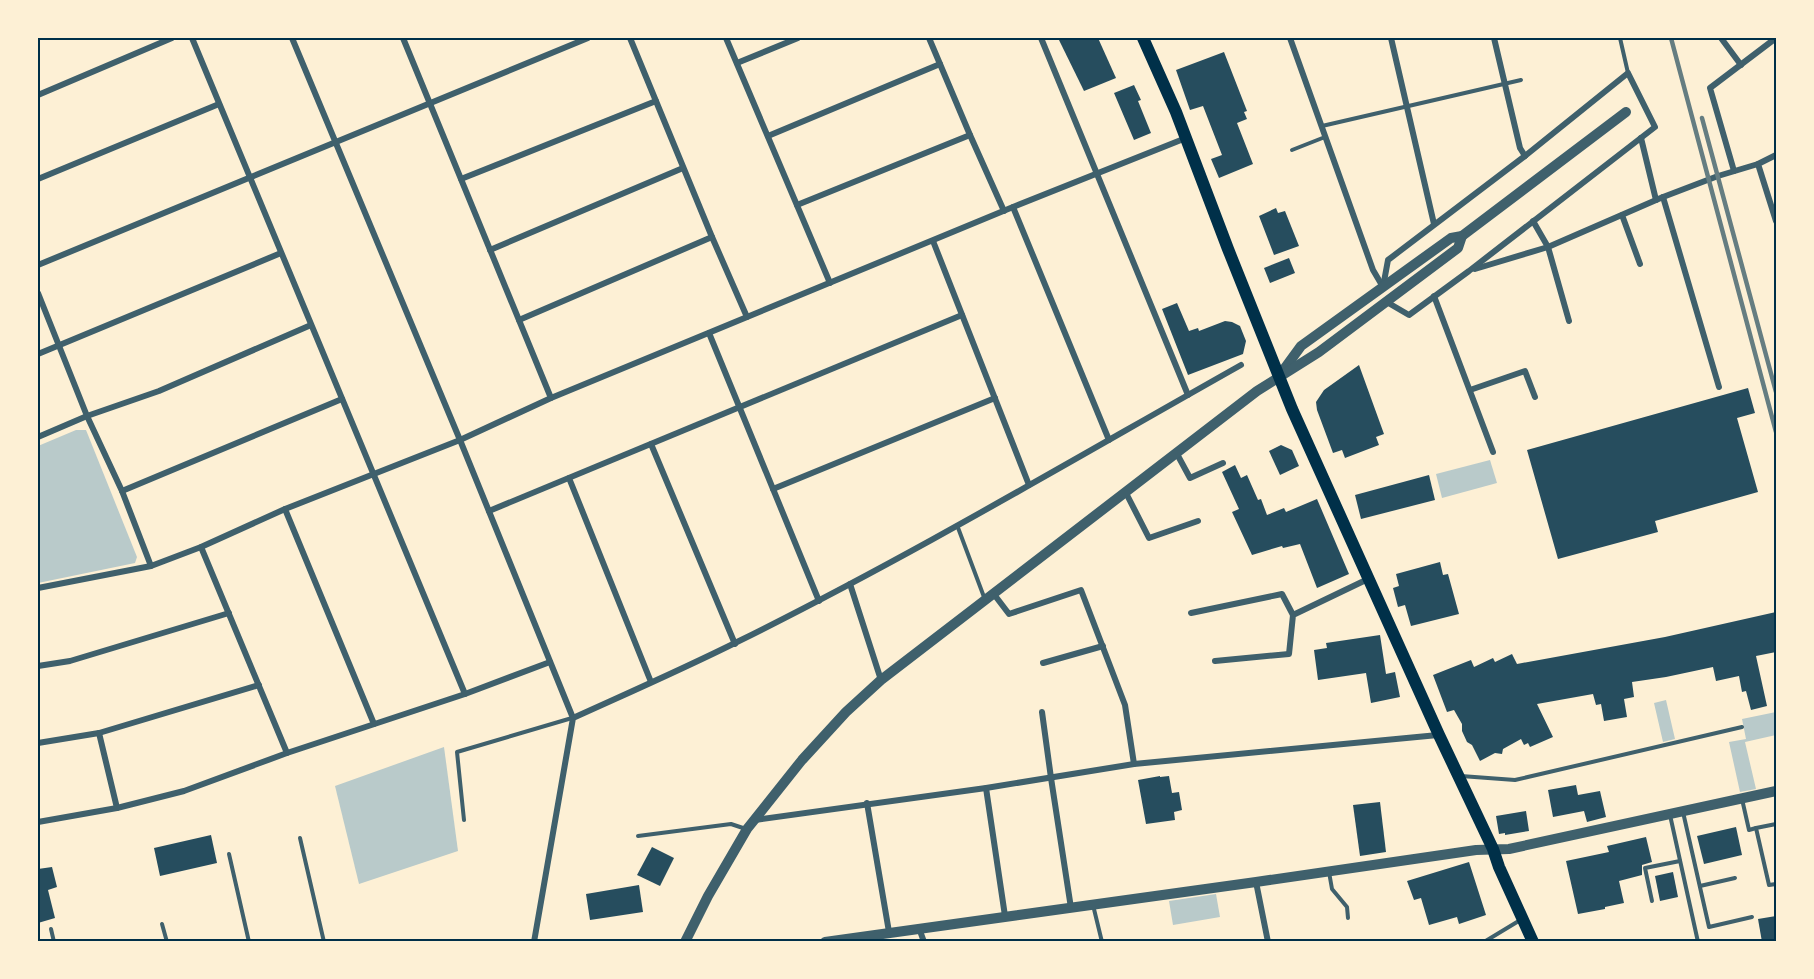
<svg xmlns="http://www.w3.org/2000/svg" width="1814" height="979" font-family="'Noto Serif',serif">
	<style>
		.green { fill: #b9caca }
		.building { fill: #264d5e }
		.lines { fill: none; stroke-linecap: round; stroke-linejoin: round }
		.service { stroke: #3f606c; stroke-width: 4 }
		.minor { stroke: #3f606c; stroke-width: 6 }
		.tertiary { stroke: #3f606c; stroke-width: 10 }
		.primary { stroke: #003049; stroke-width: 12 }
		.rail { stroke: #657d81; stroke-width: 4.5 }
		.neatline { fill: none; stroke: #003049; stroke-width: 2 }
	</style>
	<rect width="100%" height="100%" fill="#fdf0d5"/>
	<g class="green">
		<polygon points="76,430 86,430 137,557 135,563 38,583 38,446"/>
		<polygon points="1490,460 1497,483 1442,498 1436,474"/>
		<polygon points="1666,700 1675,739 1663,742 1654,703"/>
		<polygon points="1776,712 1776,735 1745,742 1756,789 1740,792 1729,742 1746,739 1742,719"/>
		<polygon points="444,747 458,851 359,884 335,786"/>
		<polygon points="1216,894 1220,917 1173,925 1169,901"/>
	</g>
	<g class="building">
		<polygon points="1058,38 1098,38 1116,78 1084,91"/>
		<polygon points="1224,52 1247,111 1244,112 1247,119 1237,123 1253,164 1219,178 1211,159 1222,155 1203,106 1190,110 1176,70"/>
		<polygon points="1134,85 1141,100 1138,101 1151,133 1134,140 1114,93"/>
		<polygon points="1276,208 1278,213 1285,211 1299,246 1274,255 1259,216"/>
		<polygon points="1289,258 1295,273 1270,283 1264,268"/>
		<polygon points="1177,303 1189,331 1198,328 1199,331 1225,321 1232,322 1240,326 1246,341 1243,354 1188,375 1162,309"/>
		<polygon points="1359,365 1384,434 1376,437 1379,445 1345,458 1342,450 1333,453 1317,410 1316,402 1324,390"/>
		<polygon points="1748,388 1755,413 1737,418 1758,492 1655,521 1658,532 1558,559 1527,450"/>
		<polygon points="1281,445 1292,450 1299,466 1280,475 1269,451"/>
		<polygon points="1235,465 1241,478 1247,475 1258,500 1261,499 1267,515 1284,508 1286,512 1317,499 1349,574 1317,588 1300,544 1283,548 1282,546 1252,555 1232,512 1239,509 1222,472"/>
		<polygon points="1429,475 1435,500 1361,519 1355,495"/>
		<polygon points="1440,562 1443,575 1448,574 1459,614 1411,626 1405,605 1398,607 1393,588 1399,586 1396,574"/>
		<polygon points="1776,612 1776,652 1756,656 1767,706 1751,710 1746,691 1742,692 1739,676 1716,681 1713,667 1666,677 1632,682 1634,697 1624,699 1627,717 1604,721 1601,704 1596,705 1593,694 1537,704 1553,737 1530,747 1528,743 1524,745 1521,739 1503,749 1502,754 1495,753 1480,761 1472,745 1467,742 1462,731 1462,724 1454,710 1447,712 1433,675 1471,660 1474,667 1493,658 1495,662 1512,654 1517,664 1665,637"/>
		<polygon points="1380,635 1386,674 1395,672 1400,697 1371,703 1366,673 1318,680 1314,650 1327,648 1326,643"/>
		<polygon points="1160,776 1160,777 1169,776 1172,793 1179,792 1182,810 1174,812 1175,820 1146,824 1138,780"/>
		<polygon points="1576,785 1578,795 1600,791 1606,817 1587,822 1584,811 1553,817 1548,790"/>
		<polygon points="1380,802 1386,852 1360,856 1353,805"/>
		<polygon points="1526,811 1529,831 1505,835 1505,833 1499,834 1496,816"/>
		<polygon points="1736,827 1742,855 1704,864 1697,836"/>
		<polygon points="211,835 217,863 160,876 154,848"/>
		<polygon points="1646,837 1652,862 1642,865 1642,875 1619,881 1624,903 1605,907 1605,909 1578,914 1566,861 1609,852 1607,846"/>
		<polygon points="652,847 674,858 660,886 637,875"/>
		<polygon points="1469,862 1486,915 1459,924 1457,917 1429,925 1421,898 1414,900 1407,881"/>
		<polygon points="52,867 57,887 48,890 55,918 38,923 38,869"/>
		<polygon points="1673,872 1678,897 1660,901 1655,876"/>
		<polygon points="639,885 643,912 590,920 586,894"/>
		<polygon points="1776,916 1776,942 1762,942 1758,919"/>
	</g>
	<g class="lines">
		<g class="service">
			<polyline points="1620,38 1628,73"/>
			<polyline points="1322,126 1521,80"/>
			<polyline points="1292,150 1325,137"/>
			<polyline points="957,525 984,597"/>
			<polyline points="1461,776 1515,780 1742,727"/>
			<polyline points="1742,799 1749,830 1756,828"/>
			<polyline points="1683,812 1709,927 1752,917"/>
			<polyline points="1670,815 1698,942"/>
			<polyline points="464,820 457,752 572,718"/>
			<polyline points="1776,824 1756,828 1769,885 1776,884"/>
			<polyline points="638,836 731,824 746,829"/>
			<polyline points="300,838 324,942"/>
			<polyline points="229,854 249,942"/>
			<polyline points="1329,872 1332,889 1347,907 1348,918"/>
			<polyline points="1700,886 1735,878"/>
			<polyline points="1652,901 1645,868 1680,861"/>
			<polyline points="1093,905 1102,942"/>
			<polyline points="162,924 167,942"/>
			<polyline points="51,929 54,942"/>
			<polyline points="1484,942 1522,919"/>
		</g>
		<g class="minor">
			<polyline points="192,38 465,694"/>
			<polyline points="292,38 460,440 573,718"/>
			<polyline points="403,38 551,398"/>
			<polyline points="630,38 712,237 747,317"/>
			<polyline points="726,38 830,283"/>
			<polyline points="929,38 970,135 1004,211"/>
			<polyline points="1041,38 1188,395"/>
			<polyline points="1290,38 1373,270 1383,287"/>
			<polyline points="1391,38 1434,224"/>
			<polyline points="1494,38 1520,148 1525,156"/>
			<polyline points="1721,38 1741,65"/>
			<polyline points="737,63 798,38"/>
			<polyline points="38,95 172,38"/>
			<polyline points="768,136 940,64"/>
			<polyline points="1641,138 1656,200"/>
			<polyline points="1776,155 1758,164 1776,221"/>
			<polyline points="1734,171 1710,88 1776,38"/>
			<polyline points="38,179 219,104"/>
			<polyline points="461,179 656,101"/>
			<polyline points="1663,197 1719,387"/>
			<polyline points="797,205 970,135"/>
			<polyline points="1013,207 1109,440"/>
			<polyline points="1622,215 1640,264"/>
			<polyline points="1533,221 1548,247 1569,321"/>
			<polyline points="933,241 1029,485"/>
			<polyline points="490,250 683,168"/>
			<polyline points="38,265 588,38"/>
			<polyline points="1475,269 1548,247 1663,197 1718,176 1758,164"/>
			<polyline points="1383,287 1388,260 1525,156 1628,73 1655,127 1469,271 1409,315 1385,301"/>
			<polyline points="38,293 87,416 122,491 151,566"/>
			<polyline points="1434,296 1493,452"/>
			<polyline points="519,320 712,237"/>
			<polyline points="709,333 819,601"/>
			<polyline points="38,354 281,253"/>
			<polyline points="1470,390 1525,371 1535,397"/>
			<polyline points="38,437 87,416 159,391 311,325"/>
			<polyline points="651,444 735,644"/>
			<polyline points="1177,454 1190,478 1223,463"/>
			<polyline points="569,478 651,682"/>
			<polyline points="773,489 995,398"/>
			<polyline points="122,491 342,399"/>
			<polyline points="1126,493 1149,538 1198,521"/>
			<polyline points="285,509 374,724"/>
			<polyline points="489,511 962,315"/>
			<polyline points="201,547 287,753"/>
			<polyline points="850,584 881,680"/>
			<polyline points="38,588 151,566 201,547 285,509 460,440 551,398 1013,207 1186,138"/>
			<polyline points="993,593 1009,614 1081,590 1125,705 1134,764"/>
			<polyline points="1191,613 1282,594 1293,615"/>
			<polyline points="1215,661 1289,654 1293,615 1368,579"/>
			<polyline points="1043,663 1103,646"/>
			<polyline points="38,666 70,661 229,613"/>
			<polyline points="1042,712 1051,778 1071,908"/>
			<polyline points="99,733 117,808"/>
			<polyline points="38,743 99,733 259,685"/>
			<polyline points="986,788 1005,916"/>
			<polyline points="867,803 889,932"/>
			<polyline points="755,820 986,788 1134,764 1438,735"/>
			<polyline points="38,822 117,808 184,791 287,753 465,694 550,662"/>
			<polyline points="1256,882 1268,942"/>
			<polyline points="919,928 924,942"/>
			<path d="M534,942L573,718C628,693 683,669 737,642C909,557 1074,459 1241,365"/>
		</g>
		<g class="tertiary">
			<polyline points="1282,372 1301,346 1451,238 1462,236 1626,112"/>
			<polyline points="685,942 708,896 747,829 802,760 846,712 881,680 1257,391 1319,352 1458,248 1462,236"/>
			<polyline points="825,942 1256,882 1476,850 1509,849 1776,791"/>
		</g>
		<polyline class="primary" points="1143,38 1176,112 1228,249 1292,409 1439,735 1493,849 1499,867 1533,942"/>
		<g class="rail">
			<polyline points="1671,38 1776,432"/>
			<polyline points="1702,118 1776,392"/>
		</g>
	</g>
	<rect width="1814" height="979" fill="none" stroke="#fdf0d5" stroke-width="78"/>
	<rect x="39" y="39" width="1736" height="901" class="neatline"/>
</svg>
